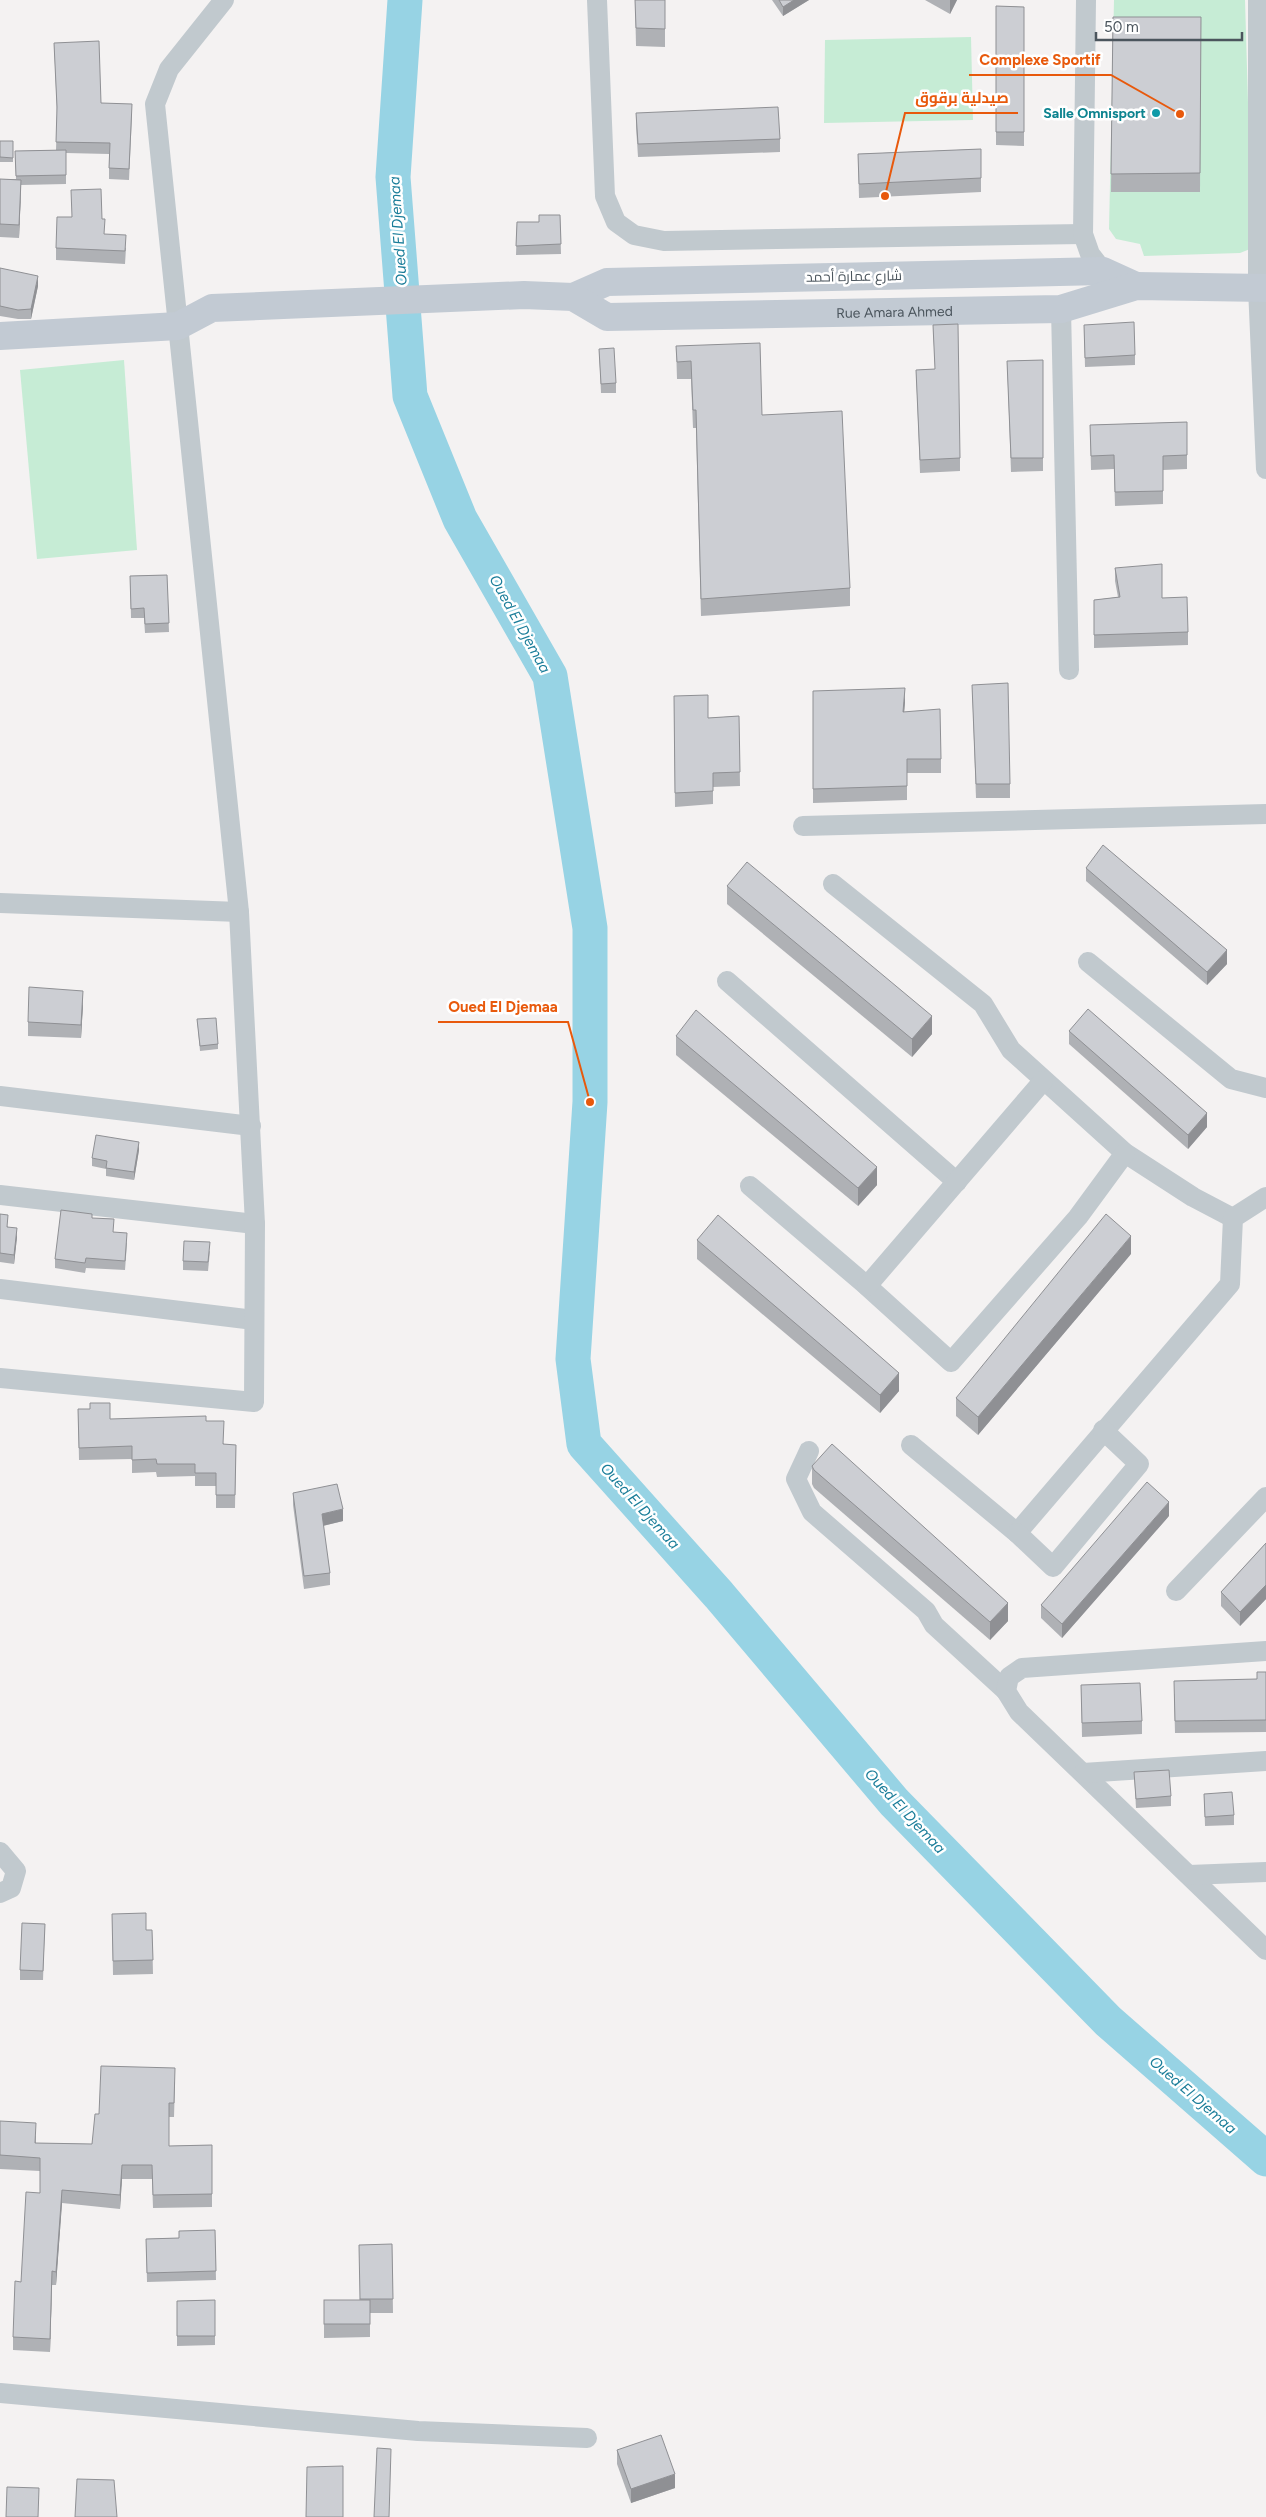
<svg xmlns="http://www.w3.org/2000/svg" width="1266" height="2517" font-family="Figtree,Cairo,sans-serif">
	<style>
		.green { fill: #c6ecd5 }
		.lines { fill: none; stroke-linecap: round; stroke-linejoin: round }
		.river { stroke: #97d3e4; stroke-width: 35 }
		.street { stroke: #c1c9ce; stroke-width: 20 }
		.secondary { stroke: #c2cad3; stroke-width: 28 }
		.wall { fill: #afb1b5 }
		.shaded-wall { fill: #8f9094 }
		.building { fill: #ccced3; stroke: #8f9094 }
		.culture-dot { fill: #0f9aa8; stroke: #fff; stroke-width: 2 }
		.labels { text-anchor: middle; stroke-width: 5; stroke-linejoin: round; paint-order: stroke }
		.culture-label { font-size: 14px; font-weight: bold; fill: #0d838f; stroke: #fff; text-anchor: end }
		.street-label { font-size: 14px; fill: #4b555d; stroke: #fff }
		.water-label { font-size: 15px; font-style: italic; fill: #1a7d99; stroke: #fff }
		.leader { fill: none; stroke: #e8590c; stroke-width: 2 }
		.callout-dot { fill: #e8590c; stroke: #fff; stroke-width: 2 }
		.callout-label { font-size: 15px; text-anchor: middle; font-weight: bold; fill: #e8590c; stroke: #fff; stroke-width: 5; stroke-linejoin: round; paint-order: stroke }
	</style>
	<rect width="100%" height="100%" fill="#f4f2f2"/>
	<g class="green">
		<polygon points="1114,0 1245,0 1252,239 1250,249 1240,253 1144,256 1140,244 1116,239 1109,229"/>
		<polygon points="971,37 973,120 824,123 825,40"/>
		<polygon points="124,360 137,550 37,559 20,370"/>
	</g>
	<g class="lines">
		<polyline class="river" points="405,0 393,177 410,396 460,519 550,676 590,928 590,1102 573,1359 584,1444 719,1595 894,1802 1108,2021 1266,2159"/>
		<g class="street">
			<polyline points="597,0 605,196 616,222 634,235 664,241 1083,234"/>
			<polyline points="1086,0 1083,234 1090,254 1103,271"/>
			<polyline points="1258,0 1258,288 1266,469"/>
			<polyline points="1061,309 1069,670"/>
			<polyline points="803,826 1266,814"/>
			<polyline points="833,884 983,1004 1011,1050 1125,1153 1193,1197 1233,1218"/>
			<polyline points="0,903 239,912"/>
			<polyline points="1088,962 1231,1079 1266,1088"/>
			<polyline points="727,981 957,1182"/>
			<polyline points="0,1096 251,1126"/>
			<polyline points="750,1186 867,1286 951,1362 1078,1217 1125,1153"/>
			<polyline points="0,1195 255,1224"/>
			<polyline points="867,1286 1043,1081"/>
			<polyline points="0,1289 254,1320"/>
			<polyline points="0,1378 254,1402 255,1224 239,912 155,104 169,69 224,0"/>
			<polyline points="911,1445 1017,1533 1230,1284 1233,1218 1266,1197"/>
			<polyline points="809,1451 796,1479 812,1512 926,1611 934,1625 1006,1691"/>
			<polyline points="1017,1533 1053,1567 1139,1464 1103,1430"/>
			<polyline points="1176,1591 1266,1497"/>
			<polyline points="1266,1651 1022,1668 1009,1677 1006,1691 1019,1712 1266,1950"/>
			<polyline points="1083,1773 1266,1761"/>
			<polyline points="0,1852 16,1871 11,1888 0,1893"/>
			<polyline points="1189,1875 1266,1872"/>
			<polyline points="0,2393 418,2431 587,2438"/>
		</g>
		<g class="secondary">
			<polyline points="573,297 607,282 1103,271 1136,286"/>
			<path id="s1" d="M0,336L178,326L212,308L524,295L573,297L607,317L1061,309L1136,286L1266,288"/>
		</g>
	</g>
	<g class="wall">
		<polygon points="635,0 665,29 665,47 636,46"/>
		<polygon points="772,0 809,0 783,16"/>
		<polygon points="925,0 957,0 950,14"/>
		<polygon points="996,6 1024,7 1024,146 996,145"/>
		<polygon points="1113,17 1201,17 1200,192 1111,192"/>
		<polygon points="54,43 101,103 132,115 129,180 109,179 109,154 66,153 66,184 21,185 19,238 0,237 0,179 16,179 15,151 56,150 57,114"/>
		<polygon points="636,113 780,139 780,152 638,157 636,126"/>
		<rect x="0" y="141" width="13" height="21"/>
		<polygon points="981,149 981,192 859,198 858,154"/>
		<polygon points="560,215 561,254 516,255 517,222 539,222"/>
		<polygon points="102,219 104,234 126,248 125,264 56,260 56,248"/>
		<polygon points="0,268 38,286 31,319 18,319 0,316"/>
		<polygon points="933,325 960,458 960,471 920,473 916,370 935,369"/>
		<polygon points="1084,325 1135,355 1135,365 1085,367"/>
		<polygon points="676,346 762,415 850,588 850,606 701,616 696,428 693,428 691,379 677,379"/>
		<polygon points="599,349 616,383 616,393 601,393"/>
		<polygon points="1043,360 1043,471 1011,472 1007,361"/>
		<polygon points="1187,422 1187,469 1163,470 1163,504 1115,506 1114,469 1091,470 1090,425"/>
		<polygon points="1115,568 1162,598 1188,632 1188,645 1094,648 1094,600 1118,597 1115,581"/>
		<polygon points="167,575 169,632 145,633 144,618 131,618 130,576"/>
		<polygon points="972,685 1010,784 1010,798 976,798"/>
		<polygon points="813,691 905,702 904,712 941,759 941,773 907,773 907,800 813,803"/>
		<polygon points="674,696 708,718 739,716 740,786 713,787 713,804 675,807"/>
		<polygon points="1086,868 1227,964 1207,985 1086,881"/>
		<polygon points="727,886 932,1034 912,1057 727,904"/>
		<polygon points="83,1005 81,1038 28,1036 28,1022"/>
		<polygon points="197,1019 218,1044 218,1049 200,1051"/>
		<polygon points="1069,1031 1207,1127 1188,1149 1069,1044"/>
		<polygon points="676,1036 877,1185 858,1206 676,1055"/>
		<polygon points="139,1150 134,1180 106,1176 106,1169 92,1166 92,1158"/>
		<polygon points="0,1214 8,1227 17,1237 14,1264 0,1262"/>
		<polygon points="92,1218 127,1243 125,1270 86,1268 85,1273 55,1268 55,1259"/>
		<polygon points="697,1240 899,1391 880,1413 697,1259"/>
		<polygon points="210,1251 208,1271 183,1270 183,1261"/>
		<polygon points="1131,1254 978,1435 956,1416 956,1398"/>
		<polygon points="78,1409 110,1419 206,1421 224,1444 236,1445 235,1508 216,1508 216,1486 195,1486 195,1476 157,1477 156,1472 132,1473 132,1459 79,1460"/>
		<polygon points="812,1466 1008,1621 990,1640 814,1488 812,1484"/>
		<polygon points="293,1493 343,1521 323,1526 330,1573 330,1585 304,1589 293,1505"/>
		<polygon points="1169,1516 1062,1638 1041,1618 1041,1605"/>
		<polygon points="1266,1543 1266,1599 1240,1626 1221,1606 1221,1592"/>
		<polygon points="1266,1672 1266,1732 1175,1733 1174,1694 1257,1679"/>
		<polygon points="1081,1685 1142,1721 1142,1734 1082,1737"/>
		<polygon points="1134,1772 1171,1796 1171,1806 1136,1808"/>
		<polygon points="1204,1794 1234,1815 1234,1825 1205,1826"/>
		<polygon points="112,1914 146,1930 152,1930 153,1974 113,1975"/>
		<polygon points="45,1924 43,1980 20,1980 20,1970"/>
		<polygon points="175,2082 174,2117 169,2117 169,2146 212,2145 212,2207 153,2208 152,2179 122,2179 120,2209 62,2203 56,2285 52,2285 50,2352 13,2350 13,2337 21,2282 40,2193 40,2171 0,2169 0,2121 36,2136 36,2143 92,2144 99,2114"/>
		<polygon points="215,2230 216,2280 147,2282 146,2239 179,2238"/>
		<polygon points="392,2244 393,2313 370,2313 370,2337 324,2338 324,2300 359,2300"/>
		<polygon points="215,2300 215,2345 177,2346 177,2301"/>
		<polygon points="617,2450 675,2488 631,2503 617,2464"/>
	</g>
	<g class="shaded-wall">
		<polygon points="794,0 809,0 783,16 783,7"/>
		<polygon points="950,0 957,0 950,14"/>
		<polygon points="21,180 21,193 19,238 19,225"/>
		<polygon points="38,276 38,286 31,319 31,309"/>
		<polygon points="905,688 905,702 903,726 903,712"/>
		<polygon points="1227,950 1227,964 1207,985 1207,972"/>
		<polygon points="83,991 83,1005 81,1038 81,1025"/>
		<polygon points="932,1016 932,1034 912,1057 912,1039"/>
		<polygon points="1207,1113 1207,1127 1188,1149 1188,1135"/>
		<polygon points="139,1142 139,1150 134,1180 134,1172"/>
		<polygon points="877,1167 877,1185 858,1206 858,1188"/>
		<polygon points="17,1228 17,1237 14,1264 14,1255"/>
		<polygon points="1131,1236 1131,1254 978,1435 978,1417"/>
		<polygon points="899,1373 899,1391 880,1413 880,1395"/>
		<polygon points="1169,1502 1169,1516 1062,1638 1062,1624"/>
		<polygon points="343,1509 343,1521 322,1526 322,1514"/>
		<polygon points="1266,1585 1266,1599 1240,1626 1240,1612"/>
		<polygon points="1008,1603 1008,1621 990,1640 990,1622"/>
		<polygon points="122,2165 122,2179 120,2209 120,2195"/>
		<polygon points="62,2190 62,2203 56,2285 56,2272"/>
		<polygon points="52,2271 52,2285 50,2352 50,2339"/>
		<polygon points="675,2474 675,2488 631,2503 631,2489"/>
	</g>
	<g class="building">
		<polygon points="635,0 665,0 665,29 636,28"/>
		<polygon points="779,0 794,0 783,7"/>
		<polygon points="996,6 1024,7 1024,132 996,132"/>
		<polygon points="1113,17 1201,17 1200,173 1111,174"/>
		<polygon points="99,41 101,103 132,104 129,169 109,168 110,143 56,142 57,107 54,43"/>
		<polygon points="778,107 780,139 638,144 636,113"/>
		<polygon points="0,141 13,141 13,158 0,157"/>
		<polygon points="981,149 981,178 859,184 858,154"/>
		<polygon points="66,150 66,175 16,176 15,151"/>
		<polygon points="0,179 21,180 19,225 0,224"/>
		<polygon points="101,189 102,219 105,219 104,234 126,235 125,251 56,248 57,217 72,217 71,190"/>
		<polygon points="539,215 560,215 561,244 516,246 517,222 539,222"/>
		<polygon points="0,268 38,276 31,309 18,310 0,306"/>
		<polygon points="1134,322 1135,355 1085,358 1084,325"/>
		<polygon points="958,324 960,458 920,460 916,370 935,369 933,325"/>
		<polygon points="760,343 762,415 842,411 850,588 701,599 696,410 693,410 691,361 677,362 676,346"/>
		<polygon points="614,348 616,383 601,384 599,349"/>
		<polygon points="1043,360 1043,458 1011,458 1007,361"/>
		<polygon points="1187,422 1187,455 1163,456 1163,491 1115,492 1114,455 1091,456 1090,425"/>
		<polygon points="1162,564 1162,598 1187,597 1188,632 1094,635 1094,600 1120,597 1115,568"/>
		<polygon points="167,575 169,623 145,624 144,608 131,609 130,576"/>
		<polygon points="1008,683 1010,784 976,784 972,685"/>
		<polygon points="905,688 903,712 940,709 941,759 907,759 907,786 813,789 813,691"/>
		<polygon points="708,695 708,718 739,716 740,772 713,773 713,791 675,793 674,696"/>
		<polygon points="1103,845 1227,950 1207,972 1086,868"/>
		<polygon points="747,862 932,1016 912,1039 727,886"/>
		<polygon points="29,987 83,991 81,1025 28,1022"/>
		<polygon points="1088,1009 1207,1113 1188,1135 1069,1031"/>
		<polygon points="696,1010 877,1167 858,1188 676,1036"/>
		<polygon points="216,1018 218,1044 200,1046 197,1019"/>
		<polygon points="96,1135 139,1142 134,1172 106,1168 107,1161 92,1158"/>
		<polygon points="61,1210 92,1214 92,1218 114,1219 113,1232 127,1233 125,1261 86,1258 85,1263 55,1259"/>
		<polygon points="0,1214 8,1215 7,1227 17,1228 14,1255 0,1253"/>
		<polygon points="1106,1214 1131,1236 978,1417 956,1398"/>
		<polygon points="718,1215 899,1373 880,1395 697,1240"/>
		<polygon points="184,1241 210,1242 208,1262 183,1261"/>
		<polygon points="90,1403 110,1403 110,1419 206,1416 206,1421 224,1421 223,1444 236,1445 235,1495 216,1495 216,1473 195,1473 195,1464 157,1464 156,1459 132,1460 132,1446 79,1448 78,1409 90,1409"/>
		<polygon points="832,1444 1008,1603 990,1622 814,1470 812,1466"/>
		<polygon points="1147,1482 1169,1502 1062,1624 1041,1605"/>
		<polygon points="337,1484 343,1509 322,1514 330,1573 304,1576 293,1493"/>
		<polygon points="1266,1543 1266,1585 1240,1612 1221,1592"/>
		<polygon points="1257,1672 1266,1672 1266,1720 1175,1721 1174,1681 1257,1679"/>
		<polygon points="1140,1683 1142,1721 1082,1723 1081,1685"/>
		<polygon points="1169,1770 1171,1796 1136,1799 1134,1772"/>
		<polygon points="1232,1792 1234,1815 1205,1817 1204,1794"/>
		<polygon points="146,1913 146,1930 152,1930 153,1960 113,1961 112,1914"/>
		<polygon points="22,1923 45,1924 43,1971 20,1970"/>
		<polygon points="101,2066 175,2068 174,2103 169,2103 169,2146 212,2145 212,2194 153,2195 152,2165 122,2165 120,2195 62,2190 56,2272 52,2271 50,2339 13,2337 15,2281 21,2282 26,2192 40,2193 40,2158 0,2155 0,2121 36,2123 35,2143 92,2144 95,2114 99,2114"/>
		<polygon points="215,2230 216,2271 147,2273 146,2239 179,2238 179,2231"/>
		<polygon points="392,2244 393,2299 360,2299 359,2245"/>
		<polygon points="215,2300 215,2336 177,2336 177,2301"/>
		<rect x="324" y="2300" width="46" height="24"/>
		<polygon points="661,2435 675,2474 631,2489 617,2450"/>
		<polygon points="377,2448 391,2449 389,2517 374,2517"/>
		<polygon points="343,2466 343,2517 306,2517 307,2467"/>
		<polygon points="77,2479 114,2480 117,2517 75,2517"/>
		<polygon points="7,2487 39,2488 38,2517 6,2517"/>
	</g>
	<circle class="culture-dot" cx="1156" cy="113" r="5"/>
	<g class="labels">
		<g class="culture-label">
			<text x="1146" y="118">Salle Omnisport</text>
		</g>
		<g class="street-label">
			<text transform="translate(854 276) rotate(-1)" y="5">شارع عمارة أحمد</text>
			<text dy="5" stroke="none"><textPath href="#s1" startOffset="905">Rue Amara Ahmed</textPath></text>
		</g>
		<g class="water-label">
			<text transform="translate(398 231) rotate(-94)" y="5">Oued El Djemaa</text>
			<text transform="translate(520 624) rotate(61)" y="5">Oued El Djemaa</text>
			<text transform="translate(640 1506) rotate(48)" y="5">Oued El Djemaa</text>
			<text transform="translate(905 1811) rotate(47)" y="5">Oued El Djemaa</text>
			<text transform="translate(1193 2095) rotate(41)" y="5">Oued El Djemaa</text>
		</g>
	</g>
	<path class="leader" d="M1180 114L1111 75H969M885 196L905 113H1018M590 1102L568 1022H438"/>
	<g class="callout-dot">
		<circle cx="1180" cy="114" r="5"/>
		<circle cx="885" cy="196" r="5"/>
		<circle cx="590" cy="1102" r="5"/>
	</g>
	<g class="callout-label">
		<text x="1040" y="65">Complexe Sportif</text>
		<text x="962" y="103">صيدلية برقوق</text>
		<text x="503" y="1012">Oued El Djemaa</text>
	</g>
	<path d="M1096 32v8h146v-8" fill="none" stroke="#4b555d" stroke-width="2.5"/>
	<text x="1104" y="32" font-size="15" fill="#4b555d" stroke="#ffffff" stroke-width="4" paint-order="stroke">50 m</text>
</svg>
